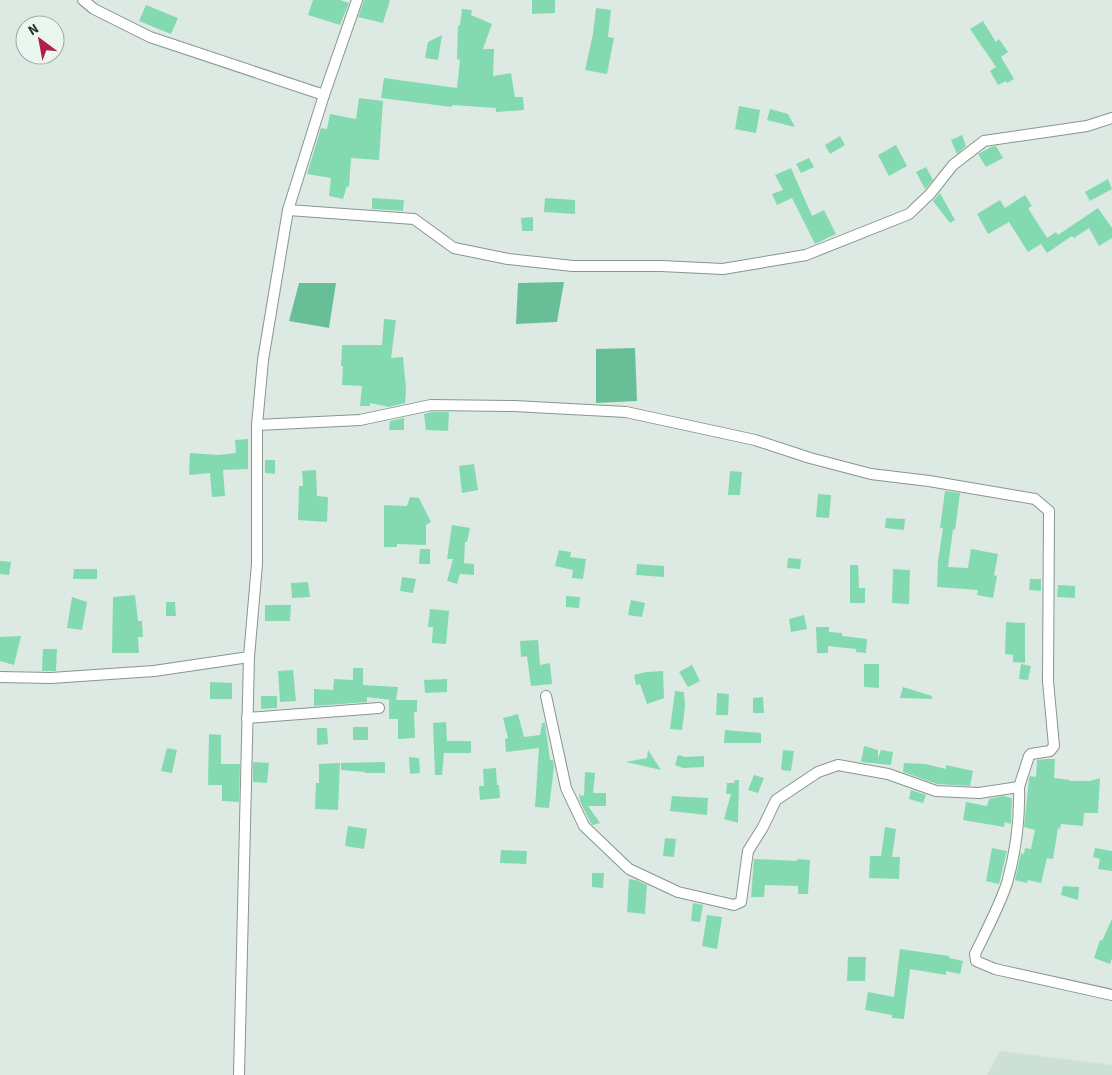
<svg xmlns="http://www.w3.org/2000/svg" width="1112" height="1075" font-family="'Source Sans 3',sans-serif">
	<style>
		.built { fill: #cce0d6 }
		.water { fill: #68bf97 }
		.building { fill: #83dab1 }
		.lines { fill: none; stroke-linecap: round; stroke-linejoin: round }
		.street-casing { stroke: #89958e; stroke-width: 12 }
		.street { stroke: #fff; stroke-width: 10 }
	</style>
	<rect width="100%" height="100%" fill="#ddeae3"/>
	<polygon class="built" points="1000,1051 1112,1065 1112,1075 987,1075"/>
	<g class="water">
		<polygon points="564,282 557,322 516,324 518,283"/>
		<polygon points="299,283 336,283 329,328 289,321"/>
		<polygon points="635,348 637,401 596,403 596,349"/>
	</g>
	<g class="building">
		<polygon points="313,0 340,0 349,3 340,25 308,15"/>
		<polygon points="364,0 390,0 383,23 358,17"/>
		<polygon points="532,0 555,0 555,13 532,14"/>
		<polygon points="146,5 178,18 171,34 139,21"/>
		<polygon points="596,8 611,10 608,37 614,38 607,74 585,70 593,34"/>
		<polygon points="462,9 472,10 471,15 492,24 483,49 494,49 493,76 511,73 515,97 523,97 524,110 496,112 496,108 452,105 452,107 381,98 384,78 457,88 460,60 457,59 458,26 460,25"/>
		<polygon points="983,21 996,42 999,39 1008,52 1001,57 1014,79 1007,83 1006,81 998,85 990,71 996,67 970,29"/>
		<polygon points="442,35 438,60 425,58 428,42"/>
		<polygon points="359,98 383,101 379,160 351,158 349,187 347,186 343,199 329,196 331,178 307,174 321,128 327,129 330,114 356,119"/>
		<polygon points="739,106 760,110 756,133 735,129"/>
		<polygon points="770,109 788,114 795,127 767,120"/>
		<polygon points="962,135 966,146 957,154 951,140"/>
		<polygon points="840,136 845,145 830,154 825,145"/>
		<polygon points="896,145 907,166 889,176 878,155"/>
		<polygon points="996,146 1003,158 986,167 978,154 991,147"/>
		<polygon points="809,158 814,167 801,173 796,164"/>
		<polygon points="926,167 933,180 925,189 916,172"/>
		<polygon points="791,168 812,216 824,210 836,234 815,244 792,198 777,205 772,194 783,190 775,175"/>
		<polygon points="1108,179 1112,189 1090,201 1085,192"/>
		<polygon points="940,193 955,220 950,223 933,201"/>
		<polygon points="1025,195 1032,206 1028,208 1047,238 1056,232 1058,235 1098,208 1112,228 1112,238 1099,246 1089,228 1074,238 1072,236 1047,253 1041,244 1028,252 1009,222 988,234 977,214 1000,200 1005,208"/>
		<polygon points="372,198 404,200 403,211 372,209"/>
		<polygon points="545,198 575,200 575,214 544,212"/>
		<polygon points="533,217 533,231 522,231 521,218"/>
		<polygon points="384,319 396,320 391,358 403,357 406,389 405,403 389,407 370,403 370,406 360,406 362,386 342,385 343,366 341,366 342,345 382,345"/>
		<polygon points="432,412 449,412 448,431 426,430 424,414"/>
		<polygon points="404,418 404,430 389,430 390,421"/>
		<polygon points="248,439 248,469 223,470 225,496 212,497 210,473 189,475 190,453 218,455 236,453 235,440"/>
		<polygon points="265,460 275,460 275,474 265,473"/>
		<polygon points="474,464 478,490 462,493 459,466"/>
		<polygon points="316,470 317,496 328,497 327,522 298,520 299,486 303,486 302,471"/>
		<polygon points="730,471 742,472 740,495 728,495"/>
		<polygon points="945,491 960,493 955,530 953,529 948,567 968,568 971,549 998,554 994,575 997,576 993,598 977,595 978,590 937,587 938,561 943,528 940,528"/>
		<polygon points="818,494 831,495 829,518 816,517"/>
		<polygon points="410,497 419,498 431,522 426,525 426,545 397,544 397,547 384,547 384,505 407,506"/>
		<polygon points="886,518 905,519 904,530 885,528"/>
		<polygon points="452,525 470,528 467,542 465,542 464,563 474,564 474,575 460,574 457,584 447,581 453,559 447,559"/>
		<polygon points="420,549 430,549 430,564 419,564"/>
		<polygon points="559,550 571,552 570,557 586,559 583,579 572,578 573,570 555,566"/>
		<polygon points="788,558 801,559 800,569 787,568"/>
		<polygon points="0,561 11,562 9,575 0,574"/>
		<polygon points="637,564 664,566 664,577 636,575"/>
		<polygon points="850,565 858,565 859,588 865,588 865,603 850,603"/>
		<polygon points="74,569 97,569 97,579 73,579"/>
		<polygon points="893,569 910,570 909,604 892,603"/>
		<polygon points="402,577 416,579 413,593 400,591"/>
		<polygon points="1030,579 1041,579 1041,591 1029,590"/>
		<polygon points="308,582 310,597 292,598 291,583"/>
		<polygon points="1058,585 1075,586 1075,598 1057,597"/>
		<polygon points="135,595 138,621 142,621 143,637 138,637 139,653 112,653 113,597"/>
		<polygon points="566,596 580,597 579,608 566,607"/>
		<polygon points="72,597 87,602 82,630 67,628"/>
		<polygon points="631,600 645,603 642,617 628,615"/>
		<polygon points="166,602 175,602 176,616 166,616"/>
		<polygon points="265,605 291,605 290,621 265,621"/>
		<polygon points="430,609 449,611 446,644 432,643 433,627 428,627"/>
		<polygon points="804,615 807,629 791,632 789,619"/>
		<polygon points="1006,622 1025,623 1025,663 1013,662 1013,655 1005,654"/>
		<polygon points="816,627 829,627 829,632 842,633 842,636 867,639 866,653 856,652 856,649 828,646 828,653 817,653"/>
		<polygon points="21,636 14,665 0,661 0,637"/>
		<polygon points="538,640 540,665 550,663 552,684 531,686 527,656 521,657 520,641"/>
		<polygon points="43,649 57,649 56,671 42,671"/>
		<polygon points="864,664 879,664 879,688 864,687"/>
		<polygon points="1021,664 1031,666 1028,680 1019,679"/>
		<polygon points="692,665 700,681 688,687 679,672"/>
		<polygon points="353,668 363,668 363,685 398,687 396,700 417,700 417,712 414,712 415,738 398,739 398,719 389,719 389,700 391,700 367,697 367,702 314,706 314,689 333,690 334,679 353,680"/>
		<polygon points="293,670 296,701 280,702 278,671"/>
		<polygon points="663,671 664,698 647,704 640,684 636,685 634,675 646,672"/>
		<polygon points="447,679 447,692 425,693 424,680"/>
		<polygon points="210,682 232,683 232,699 210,699"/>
		<polygon points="903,687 932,696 932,699 900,698"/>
		<polygon points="675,691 684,692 685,707 682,730 670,729"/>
		<polygon points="717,693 729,694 728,715 716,715"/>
		<polygon points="261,696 277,696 277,708 261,709"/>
		<polygon points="763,697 764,713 753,713 753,698"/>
		<polygon points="518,714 524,737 540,735 542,723 545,723 550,760 553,760 554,767 549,808 535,807 539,748 506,752 505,739 508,738 503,718"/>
		<polygon points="446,722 447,741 471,741 471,753 444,753 442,775 435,775 433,723"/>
		<rect x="353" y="727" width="15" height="13"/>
		<polygon points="317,728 327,728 328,744 317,745"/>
		<polygon points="725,730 761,733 761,743 724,743"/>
		<polygon points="209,734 221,735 221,764 240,764 239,802 222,801 222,785 208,785"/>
		<polygon points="864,746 878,750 878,758 881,750 893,752 891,765 861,762"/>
		<polygon points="167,748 177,750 172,773 161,771"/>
		<polygon points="648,750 661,770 626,762 647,758"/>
		<polygon points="783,750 794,751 791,771 781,770"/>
		<polygon points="678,755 685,757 704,756 704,767 683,768 675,765"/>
		<polygon points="409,757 419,758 420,773 410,774"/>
		<polygon points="1046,759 1055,759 1054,778 1070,780 1070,781 1090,781 1100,778 1098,813 1084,813 1083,826 1061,824 1060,829 1058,828 1053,859 1047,858 1041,883 1028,880 1027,883 1015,880 1021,853 1024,854 1025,848 1031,849 1035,830 1024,827 1029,779 1030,776 1036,777 1037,760"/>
		<polygon points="255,762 269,763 267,783 253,782 253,763"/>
		<polygon points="385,762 385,773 365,773 365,772 341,770 341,763"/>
		<polygon points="340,763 338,810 315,809 316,783 319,783 319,764"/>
		<polygon points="904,763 925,764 946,769 946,765 973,771 970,786 937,784 903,772"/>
		<polygon points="496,768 497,785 499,785 500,798 480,800 479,786 484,786 483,769"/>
		<polygon points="585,772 595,773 593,793 606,793 606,806 588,806 600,823 593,825 590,822 580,801 579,793 581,796 584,795"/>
		<polygon points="754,775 764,778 758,793 748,790"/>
		<polygon points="735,780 739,780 738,823 724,819 731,794 726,794 727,783 734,783"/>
		<polygon points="911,790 926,795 923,803 909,799"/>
		<polygon points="672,796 708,798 707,815 670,811"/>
		<polygon points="1003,796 1012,798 1011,824 1005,822 1004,827 963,820 966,802 987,806 989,799"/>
		<polygon points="348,826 367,829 364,849 345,846"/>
		<polygon points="885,827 896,829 892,857 900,857 899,879 869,878 870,856 881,856"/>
		<polygon points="665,838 676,839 674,857 663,856"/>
		<polygon points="992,848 1007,851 999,884 986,881"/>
		<polygon points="1095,848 1112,851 1112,871 1098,869 1100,859 1093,857"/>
		<polygon points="501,850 527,851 526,864 500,863"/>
		<polygon points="754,859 797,861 797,859 810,860 808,894 798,894 798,886 765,885 764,897 751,897"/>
		<polygon points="592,873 604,873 603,888 592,887"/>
		<polygon points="629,879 636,880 647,885 645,914 627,912"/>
		<polygon points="1063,886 1079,887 1078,900 1061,895"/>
		<polygon points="693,903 703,905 700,922 691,921"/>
		<polygon points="707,915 722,917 717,949 702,946"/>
		<polygon points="1112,919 1112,958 1110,964 1094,958 1100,940 1102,941"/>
		<polygon points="900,949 949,956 949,958 963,961 960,974 946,971 946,975 910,969 904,1019 892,1018 892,1015 865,1010 868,992 894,997"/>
		<polygon points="848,957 866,957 865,981 847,981"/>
	</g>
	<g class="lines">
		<defs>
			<g id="street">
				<polyline points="83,0 94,9 150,37 324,95"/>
				<polyline points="288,210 414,219 454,248 508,259 573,266 661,266 723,269 806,255 909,214 930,194 953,165 984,141 1087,126 1112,118"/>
				<polyline points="257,425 360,420 431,405 514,406 626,412 755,440 810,458 871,474 929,481 1035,499 1049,511 1048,681 1054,746 1050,751 1031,754 1029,756 1019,787"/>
				<polyline points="0,677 51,678 154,671 249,657"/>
				<path d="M546,696L566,788L584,826L629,869L678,892L734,905L741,902L748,851L763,827L776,800L818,772L838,765L888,774L936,791L979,793L1019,787C1020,819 1016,851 1007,883C999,907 986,931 975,954L976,961L995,969L1112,995"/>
				<polyline points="247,718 379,708"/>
				<polyline points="239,1075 249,657 257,564 257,425 263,360 288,210 324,95 357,0"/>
			</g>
		</defs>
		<use href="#street" class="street-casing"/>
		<use href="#street" class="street"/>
	</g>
	<g transform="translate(40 40) rotate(328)"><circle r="24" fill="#eaf7f0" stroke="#9da7a2"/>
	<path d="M0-4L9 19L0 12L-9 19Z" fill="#b11f46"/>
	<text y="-8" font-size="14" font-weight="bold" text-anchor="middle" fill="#2a2f2c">N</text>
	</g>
</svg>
